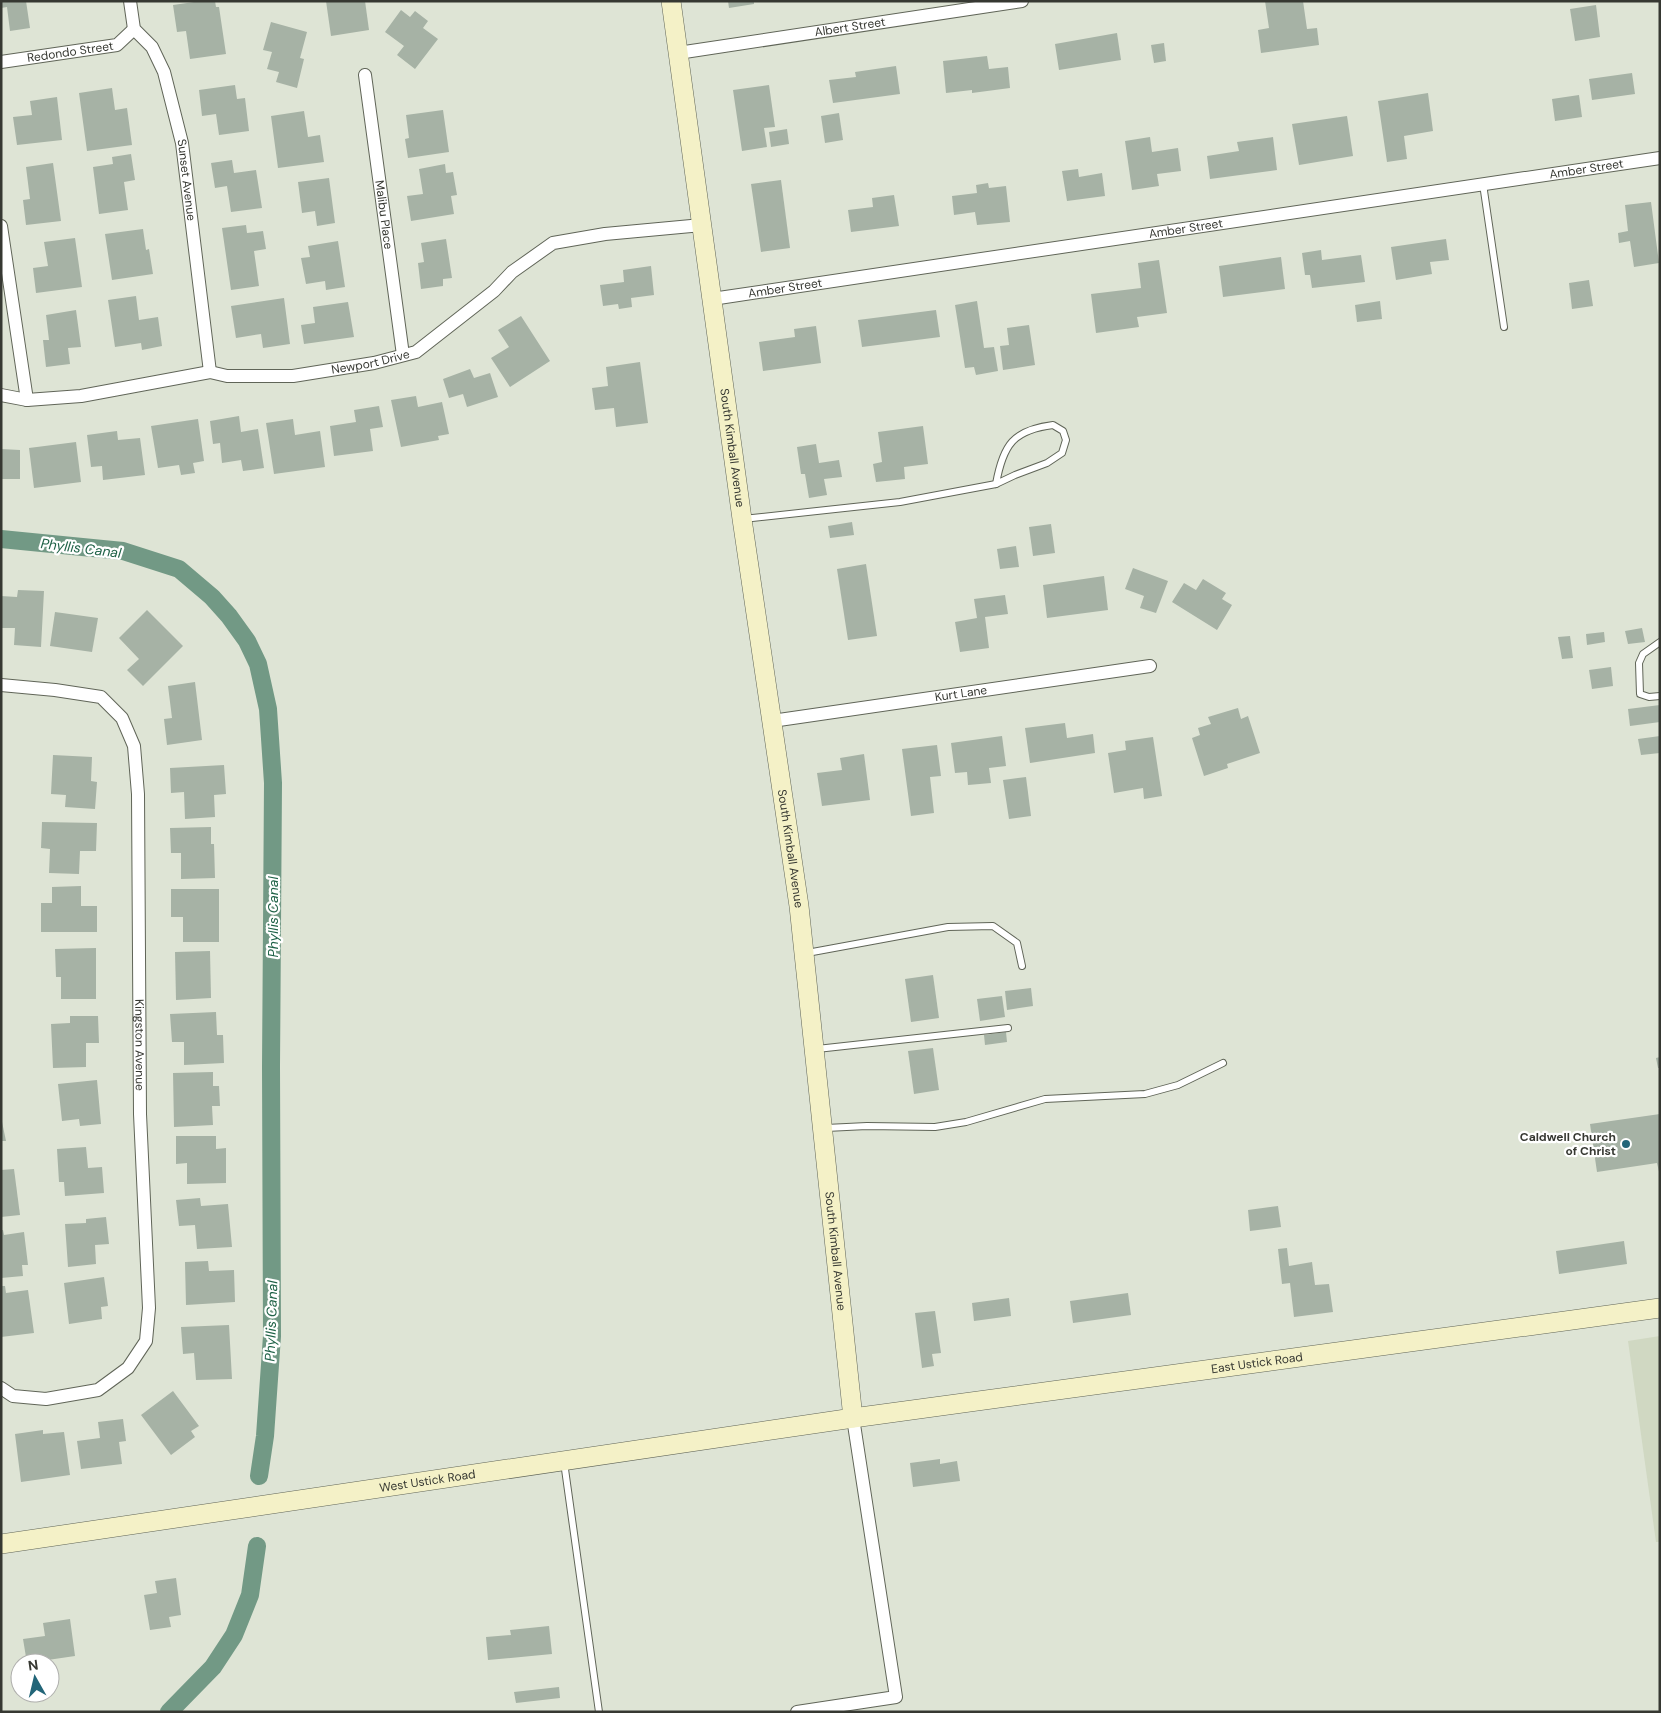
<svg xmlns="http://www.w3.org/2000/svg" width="1661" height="1713" font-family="'DM Sans',sans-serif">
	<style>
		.built { fill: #d0d8c2 }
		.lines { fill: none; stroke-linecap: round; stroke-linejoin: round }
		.canal { stroke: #729985; stroke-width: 18 }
		.building { fill: #a6b2a5 }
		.lane-casing { stroke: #606558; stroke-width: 8 }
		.street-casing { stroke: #606558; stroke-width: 14 }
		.secondary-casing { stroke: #606558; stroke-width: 20 }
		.lane { stroke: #fff; stroke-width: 6 }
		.street { stroke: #fff; stroke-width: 12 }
		.secondary { stroke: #f4f1c7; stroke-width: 19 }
		.poi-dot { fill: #226578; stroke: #fff; stroke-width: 2 }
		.labels { text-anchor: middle; stroke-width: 4.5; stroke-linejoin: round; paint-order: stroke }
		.street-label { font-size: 12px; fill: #363832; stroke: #fff }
		.poi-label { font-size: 12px; font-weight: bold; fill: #363832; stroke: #fff; text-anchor: end }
		.water-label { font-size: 14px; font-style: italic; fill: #1f6247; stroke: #fff }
	</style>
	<rect width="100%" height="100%" fill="#dee4d5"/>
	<polygon class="built" points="1660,1336 1660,1542 1656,1542 1628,1341"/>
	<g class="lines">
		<g class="canal">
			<polyline points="1,539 123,551 179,569 212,597 229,616 247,641 258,664 268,709 273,783 271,1067 272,1336 265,1436 259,1476"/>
			<polyline points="169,1712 213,1667 234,1635 250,1595 257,1546"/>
		</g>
	</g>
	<g class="building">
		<polygon points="1,1 26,1 30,28 10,31 7,7 1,8"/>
		<polygon points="201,1 215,1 216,7 219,7 226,54 190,59 186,31 177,32 173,5"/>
		<polygon points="326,1 365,1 369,30 331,36"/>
		<polygon points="728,1 754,1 754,4 729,8"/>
		<polygon points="1265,1 1303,1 1307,29 1317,28 1319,45 1261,53 1258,30 1269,28"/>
		<polygon points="1596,5 1600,37 1575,41 1570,9"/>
		<polygon points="401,10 410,17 415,11 428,21 423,28 438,39 415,69 397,55 404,46 385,32"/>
		<polygon points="271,22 307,32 300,58 304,59 297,88 276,82 279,72 267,69 272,52 263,50"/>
		<polygon points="1117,33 1121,60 1059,70 1055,44"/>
		<polygon points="1164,43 1166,61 1154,63 1151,45"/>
		<polygon points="987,56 989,69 1008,67 1010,88 972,93 972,90 946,93 943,61"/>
		<polygon points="896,66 900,94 833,103 829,80 856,77 855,72"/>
		<polygon points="1632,73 1635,94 1592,100 1589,79"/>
		<polygon points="235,85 237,99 245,98 249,131 219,135 216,114 202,116 199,90"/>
		<polygon points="769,85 775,127 764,128 767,147 742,151 733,90"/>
		<polygon points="112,88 115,110 127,108 132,145 87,151 79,93"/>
		<polygon points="1428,93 1433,131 1404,136 1407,159 1387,162 1378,101"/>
		<polygon points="1579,95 1582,117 1555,121 1552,99"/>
		<polygon points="57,97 62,140 17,145 13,117 32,115 30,101"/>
		<polygon points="443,110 449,152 408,158 405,139 409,138 406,115"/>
		<polygon points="304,111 308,137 320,135 324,162 278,168 271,116"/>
		<polygon points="839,113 843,140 825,143 821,116"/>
		<polygon points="1347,116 1353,156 1299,165 1292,124"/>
		<polygon points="787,129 789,144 771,147 769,132"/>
		<polygon points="1150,137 1152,152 1178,148 1181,171 1157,174 1159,186 1132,190 1125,141"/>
		<polygon points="1273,137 1277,170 1210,179 1207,156 1239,151 1237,142"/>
		<polygon points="131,154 135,180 124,182 128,210 99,214 93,167 113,164 112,157"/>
		<polygon points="232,160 234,173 256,170 262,208 231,212 227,186 215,188 211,163"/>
		<polygon points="53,163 61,221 26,225 23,200 30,199 26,167"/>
		<polygon points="445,164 446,173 453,172 457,195 451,196 454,214 411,221 407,196 423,194 419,169"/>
		<polygon points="1078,169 1079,177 1102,173 1105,196 1067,201 1062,171"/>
		<polygon points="329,178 335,223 317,226 315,211 302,213 298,182"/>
		<polygon points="781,180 790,248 761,252 751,184"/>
		<polygon points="988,183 989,188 1006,186 1010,222 977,225 975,212 954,215 952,196 977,193 976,185"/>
		<polygon points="894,195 899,226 851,232 848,210 873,207 872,198"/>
		<polygon points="1651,202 1659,263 1634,267 1630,241 1619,243 1618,233 1628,231 1625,205"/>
		<polygon points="246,225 247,233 263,231 266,249 254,251 259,286 231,290 222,228"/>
		<polygon points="143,229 146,250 149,249 153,274 112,280 105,234"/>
		<polygon points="75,238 82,287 36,293 33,268 48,266 44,242"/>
		<polygon points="446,239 452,278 443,279 443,286 421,289 418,263 424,262 421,243"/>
		<polygon points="1446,239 1449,260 1430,262 1432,274 1396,280 1391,247"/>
		<polygon points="338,241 345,287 326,290 325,281 306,284 301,258 310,257 308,246"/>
		<polygon points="1321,250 1322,260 1361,255 1365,282 1312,288 1310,275 1305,275 1302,253"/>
		<polygon points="1281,257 1285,289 1223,297 1219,266"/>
		<polygon points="1159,260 1167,313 1137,317 1139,327 1096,333 1091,294 1141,288 1138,263"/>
		<polygon points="651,266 654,295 631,298 632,307 619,309 618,304 603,306 600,285 624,282 623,270"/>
		<polygon points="1589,280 1593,306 1572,309 1569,283"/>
		<polygon points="136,296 139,320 158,317 162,346 142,350 141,343 115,347 108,300"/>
		<polygon points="284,298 290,344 263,348 261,334 236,338 231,306"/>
		<polygon points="977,301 984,348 994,347 998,371 976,375 974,367 965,368 955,305"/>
		<polygon points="1380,301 1382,319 1357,322 1355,305"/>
		<polygon points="348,302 354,337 304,344 301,325 315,323 313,307"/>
		<polygon points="76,310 81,347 68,348 70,364 46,367 43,340 49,340 46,315"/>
		<polygon points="936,310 940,337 862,347 858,320"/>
		<polygon points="521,316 550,361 510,387 491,358 509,347 498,330"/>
		<polygon points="1029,325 1035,365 1003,370 1000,346 1009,345 1007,328"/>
		<polygon points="816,326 821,363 763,371 759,342 795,337 794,329"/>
		<polygon points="640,362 648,423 616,427 614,408 595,410 592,388 608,386 606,367"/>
		<polygon points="470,369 474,378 490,373 498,397 467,407 463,394 449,398 443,379"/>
		<polygon points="416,396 418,407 442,402 449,434 438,436 439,440 401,447 391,400"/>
		<polygon points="379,406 383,427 370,429 373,451 334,456 330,426 356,422 354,410"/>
		<polygon points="239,416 241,432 258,429 264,468 243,471 241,460 222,463 220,443 213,444 210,421"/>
		<polygon points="198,419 204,461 193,463 195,473 181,475 179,465 158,468 151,426"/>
		<polygon points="293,419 295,435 320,431 325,467 274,474 266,423"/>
		<polygon points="923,426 928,464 904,467 905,479 876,482 873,464 882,462 878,432"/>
		<polygon points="117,431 118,440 140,438 145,475 103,480 102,466 91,467 87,435"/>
		<polygon points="76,442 81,482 34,488 29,448"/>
		<polygon points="816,444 819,463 839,460 842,477 824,479 827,495 809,498 805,474 801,474 797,447"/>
		<polygon points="1,449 20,450 20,479 1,479"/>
		<polygon points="852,522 854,535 830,538 828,526"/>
		<polygon points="1051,524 1055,553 1033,556 1029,527"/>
		<polygon points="1016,546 1019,567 1000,569 997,549"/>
		<polygon points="866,564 877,636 848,640 837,569"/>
		<polygon points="1133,568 1168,581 1156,613 1140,608 1144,596 1125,589"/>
		<polygon points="1104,576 1108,610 1047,618 1043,585"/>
		<polygon points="1203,579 1226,593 1222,599 1232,605 1217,630 1172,602 1184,583 1196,590"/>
		<polygon points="18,590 44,591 41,647 14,645 15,628 1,628 1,596 17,597"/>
		<polygon points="1005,595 1008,614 985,617 989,648 960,652 955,622 977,618 974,599"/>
		<polygon points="147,610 183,646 143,686 127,670 139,659 119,638"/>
		<polygon points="55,612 98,618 92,652 50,646"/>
		<polygon points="1642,628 1645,642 1628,644 1625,631"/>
		<polygon points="1604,632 1605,642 1587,645 1586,634"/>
		<polygon points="1570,636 1573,658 1562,659 1558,637"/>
		<polygon points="1611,667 1613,686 1592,689 1589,670"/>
		<polygon points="195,682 202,740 167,745 164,719 172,718 168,686"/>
		<polygon points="1660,705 1660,722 1630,726 1628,709"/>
		<polygon points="1238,708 1241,719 1248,716 1260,753 1227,764 1228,768 1204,776 1192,738 1200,735 1198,728 1211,724 1208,717"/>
		<polygon points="1065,723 1067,738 1093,734 1095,753 1030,763 1025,728"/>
		<polygon points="1002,736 1006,766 989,768 991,783 968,785 967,772 955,773 951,743"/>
		<polygon points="1660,736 1660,753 1641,755 1638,739"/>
		<polygon points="1153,737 1162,796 1144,799 1143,788 1114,793 1108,753 1126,750 1125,741"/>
		<polygon points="937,745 941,776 930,777 934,813 911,816 902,749"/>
		<polygon points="864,754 870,800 822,806 817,773 842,770 840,758"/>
		<polygon points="53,755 92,757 91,781 97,782 95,809 65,807 66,795 51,794"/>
		<polygon points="224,765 226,794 214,795 215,817 185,819 184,792 171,793 170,768"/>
		<polygon points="1026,777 1031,816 1009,819 1003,780"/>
		<polygon points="42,822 97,823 96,851 80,851 79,874 49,873 50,849 41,848"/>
		<polygon points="211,827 211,844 214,844 215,878 181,879 181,853 171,853 170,828"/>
		<polygon points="81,886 81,906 97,906 97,932 41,932 41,903 52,903 52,887"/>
		<polygon points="171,889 219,889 219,942 183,942 183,917 171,917"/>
		<polygon points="96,948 96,999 61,999 61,977 56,977 55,949"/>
		<polygon points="210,951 211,998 176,1000 175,952"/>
		<polygon points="933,975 939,1018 911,1022 905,979"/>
		<polygon points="1031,988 1033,1006 1007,1010 1005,991"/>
		<polygon points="1002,996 1005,1017 980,1021 977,999"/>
		<polygon points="216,1012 217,1035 223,1035 224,1063 184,1065 184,1042 172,1042 170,1014"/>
		<polygon points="70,1016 98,1016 99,1043 86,1043 86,1067 53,1068 51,1024 70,1023"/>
		<polygon points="1006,1032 1007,1042 985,1045 984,1035"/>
		<polygon points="933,1048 939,1090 914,1094 908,1051"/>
		<polygon points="1660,1057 1660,1068 1658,1068 1656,1058"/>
		<polygon points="213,1072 213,1086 219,1086 220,1106 212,1106 213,1125 174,1127 173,1073"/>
		<polygon points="97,1080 101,1124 80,1126 79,1119 62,1121 58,1084"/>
		<polygon points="1660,1114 1660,1176 1657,1163 1597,1172 1590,1124"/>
		<polygon points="1,1117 6,1141 1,1141"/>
		<polygon points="176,1136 216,1136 216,1149 226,1148 226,1183 187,1184 187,1163 176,1164"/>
		<polygon points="86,1147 88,1168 102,1167 104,1193 65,1196 64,1182 59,1182 57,1149"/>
		<polygon points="14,1169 20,1215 1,1217 1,1170"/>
		<polygon points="200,1198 201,1206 228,1204 232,1247 197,1249 195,1225 179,1226 176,1200"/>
		<polygon points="1278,1206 1281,1227 1250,1231 1248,1210"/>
		<polygon points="106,1217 109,1244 95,1245 96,1264 68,1267 65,1224 86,1223 86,1219"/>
		<polygon points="1,1230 3,1230 4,1235 24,1232 28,1265 22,1265 23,1276 1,1278"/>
		<polygon points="1624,1241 1627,1264 1559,1274 1556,1251"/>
		<polygon points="1287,1248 1289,1266 1312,1262 1315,1285 1329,1284 1333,1312 1294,1317 1290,1283 1282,1284 1278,1249"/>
		<polygon points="208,1261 209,1271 234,1270 235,1302 186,1305 185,1262"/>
		<polygon points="104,1277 108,1306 101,1307 102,1319 69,1324 64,1283"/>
		<polygon points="1,1286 5,1286 6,1293 28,1290 34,1333 1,1337"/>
		<polygon points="1128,1293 1131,1315 1073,1323 1070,1301"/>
		<polygon points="1009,1298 1011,1316 974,1321 972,1303"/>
		<polygon points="935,1311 941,1353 932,1354 934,1366 922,1368 915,1313"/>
		<polygon points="229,1325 232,1379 196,1380 194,1353 183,1354 181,1327"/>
		<polygon points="173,1391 199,1426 191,1431 195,1437 171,1455 141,1415"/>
		<polygon points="123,1419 126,1441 119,1442 122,1464 81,1469 77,1441 100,1438 98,1422"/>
		<polygon points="43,1430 43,1434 64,1432 70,1475 21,1482 15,1434"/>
		<polygon points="940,1459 940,1464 957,1461 960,1481 913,1487 910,1463"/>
		<polygon points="176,1578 181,1615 169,1617 171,1627 150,1630 144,1595 157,1593 155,1581"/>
		<polygon points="70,1619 75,1656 27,1663 23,1639 45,1636 43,1623"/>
		<polygon points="549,1626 552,1654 488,1660 486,1637 511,1635 510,1630"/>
		<polygon points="559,1687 560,1698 516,1703 514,1692"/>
	</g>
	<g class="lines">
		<defs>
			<g id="lane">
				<polyline points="1483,184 1504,327"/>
				<path d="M1053,425L1063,431L1066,440L1062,453L1047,463L1015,475L996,484C1003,445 1013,430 1053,425Z"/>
				<polyline points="743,519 900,502 996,484"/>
				<polyline points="1660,642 1643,654 1639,663 1640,694 1649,697 1660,696"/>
				<polyline points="807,953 948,927 993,926 1017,943 1022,966"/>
				<polyline points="817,1049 1008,1028"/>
				<polyline points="826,1128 867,1126 935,1127 966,1122 1045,1099 1145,1094 1178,1085 1223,1063"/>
				<polyline points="564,1462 599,1712"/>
			</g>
			<g id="street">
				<path id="s1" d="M130,1L134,29L152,47L164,72L182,143L210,372"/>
				<path id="s2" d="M678,53L1022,1"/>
				<path id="s3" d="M1,62L117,45L134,29"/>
				<path id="s4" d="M365,75L403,355"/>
				<polyline points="1,226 27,400"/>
				<path id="s5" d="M712,299L1660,158"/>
				<path id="s6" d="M1,395L27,400L81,396L210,372L227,376H293L374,363L416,352L494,291L512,272L553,243L605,234L702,225"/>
				<path id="s7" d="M1,685L55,690L101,697L122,718L134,746L138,794L140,1114L149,1308L146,1341L128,1368L98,1390L46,1399L13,1396L1,1388"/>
				<path id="s8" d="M772,721L1150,666"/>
				<polyline points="797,1712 896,1697 853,1418"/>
			</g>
			<g id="secondary">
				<path id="s9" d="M671,1L742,519L799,906L853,1418"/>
				<path id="s10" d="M1,1544L853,1418L1660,1308"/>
			</g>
		</defs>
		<use href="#lane" class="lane-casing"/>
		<use href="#street" class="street-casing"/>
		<use href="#secondary" class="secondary-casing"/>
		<use href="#lane" class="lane"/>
		<use href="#street" class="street"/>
		<use href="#secondary" class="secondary"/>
	</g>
	<circle class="poi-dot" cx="1626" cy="1144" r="5"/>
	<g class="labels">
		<g class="street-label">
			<text dy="4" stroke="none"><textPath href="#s2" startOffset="174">Albert Street</textPath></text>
			<text dy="4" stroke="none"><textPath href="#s3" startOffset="70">Redondo Street</textPath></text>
			<text dy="4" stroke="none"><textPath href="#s5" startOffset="884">Amber Street</textPath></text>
			<text dy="4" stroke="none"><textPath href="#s1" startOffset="192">Sunset Avenue</textPath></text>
			<text dy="4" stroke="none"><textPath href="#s4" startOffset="141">Malibu Place</textPath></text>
			<text dy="4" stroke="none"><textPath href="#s5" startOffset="479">Amber Street</textPath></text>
			<text dy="4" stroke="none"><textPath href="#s5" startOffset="74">Amber Street</textPath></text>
			<text dy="4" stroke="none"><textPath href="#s6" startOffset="374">Newport Drive</textPath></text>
			<text dy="4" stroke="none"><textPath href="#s9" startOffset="451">South Kimball Avenue</textPath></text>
			<text dy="4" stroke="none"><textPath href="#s8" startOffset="191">Kurt Lane</textPath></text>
			<text dy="4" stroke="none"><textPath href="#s9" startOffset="856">South Kimball Avenue</textPath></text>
			<text dy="4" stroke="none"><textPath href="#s7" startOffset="460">Kingston Avenue</textPath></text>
			<text dy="4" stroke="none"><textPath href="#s9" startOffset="1261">South Kimball Avenue</textPath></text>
			<text dy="4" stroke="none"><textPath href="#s10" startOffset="1269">East Ustick Road</textPath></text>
			<text dy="4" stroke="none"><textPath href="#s10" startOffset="431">West Ustick Road</textPath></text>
		</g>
		<g class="poi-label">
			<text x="1616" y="1141">Caldwell Church<tspan x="1616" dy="14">of Christ</tspan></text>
		</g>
		<g class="water-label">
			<text transform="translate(81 548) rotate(7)" y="5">Phyllis Canal</text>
			<text transform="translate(273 917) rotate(-90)" y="5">Phyllis Canal</text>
			<text transform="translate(271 1321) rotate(-88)" y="5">Phyllis Canal</text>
		</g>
	</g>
	<rect width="1661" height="1713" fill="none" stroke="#363832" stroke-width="5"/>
	<g transform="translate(35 1678) rotate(352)"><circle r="24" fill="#ffffff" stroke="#afafad"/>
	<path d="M0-4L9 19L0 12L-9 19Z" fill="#226578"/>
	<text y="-8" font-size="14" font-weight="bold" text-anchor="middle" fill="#363832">N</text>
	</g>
</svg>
